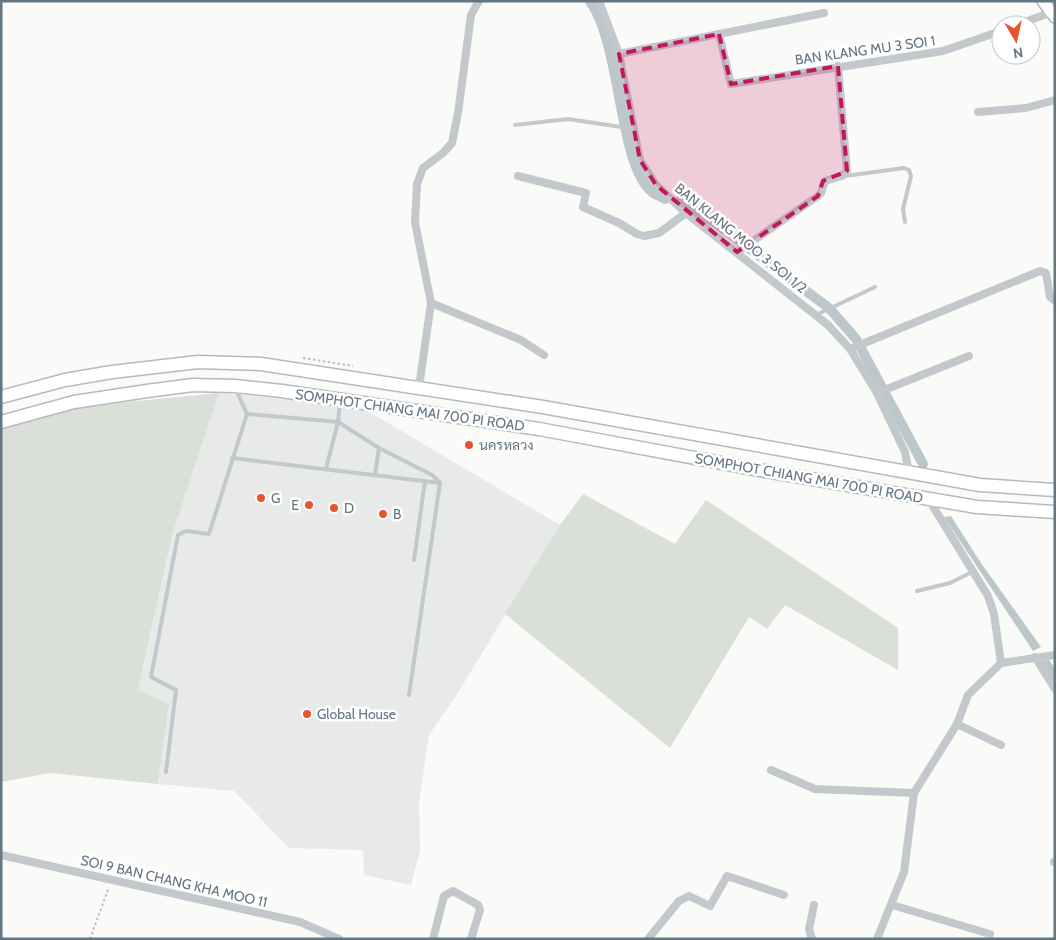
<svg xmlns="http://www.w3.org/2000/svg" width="1056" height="940" font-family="Cabin,Sarabun,sans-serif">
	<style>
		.built { fill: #e8e9e9 }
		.green { fill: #dadfd7 }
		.water { fill: #bbc7cb }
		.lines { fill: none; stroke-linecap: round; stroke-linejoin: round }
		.canal { stroke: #bbc7cb; stroke-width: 10 }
		.secondary-casing { stroke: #b3babf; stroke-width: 14 }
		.primary-casing { stroke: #b5babe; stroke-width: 15 }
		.path { stroke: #bbbfc2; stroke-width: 2; stroke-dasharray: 2.5 2.5; stroke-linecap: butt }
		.lane { stroke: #c3c8cc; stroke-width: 4 }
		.street { stroke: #c3c8cc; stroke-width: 8 }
		.secondary { stroke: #fff; stroke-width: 11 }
		.primary { stroke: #fff; stroke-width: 12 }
		.marked { fill: #c2185b; fill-opacity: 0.2; stroke: #c2185b; stroke-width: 4; stroke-dasharray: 10 6; stroke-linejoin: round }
		.poi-dot { fill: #e4572e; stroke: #fff; stroke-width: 2 }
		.labels { text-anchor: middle; stroke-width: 5; stroke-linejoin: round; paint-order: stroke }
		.street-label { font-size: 14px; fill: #657683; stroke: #fff }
		.poi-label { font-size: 14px; fill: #657683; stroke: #fff; text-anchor: start }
	</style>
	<rect width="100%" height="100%" fill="#fafaf8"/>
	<polygon class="built" points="219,393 286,399 366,410 560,525 456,696 429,735 419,804 420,851 411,885 364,875 363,850 289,848 234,791 158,784 169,704 138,691 172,536"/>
	<g class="green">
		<polygon points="219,393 172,536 138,690 169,704 158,784 50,773 1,782 1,429 86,406"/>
		<polygon points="583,494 675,544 706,500 898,628 898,670 785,605 767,629 749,617 670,748 505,614 560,525"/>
	</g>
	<g class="water">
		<polygon points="951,516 981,563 1041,647 1033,651 944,517"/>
		<polygon points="1049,660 1055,668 1055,684 1040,661"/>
	</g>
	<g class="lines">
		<g class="canal">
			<path d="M590,1C622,46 618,164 652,192C655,195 661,196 665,199"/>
			<polyline points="678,202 691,207 714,222 829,308 856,339 923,464"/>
		</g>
		<defs>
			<polyline id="secondary" points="1043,1 1055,17"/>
			<g id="primary">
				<polyline points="1,397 65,380 112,372 198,362 261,364 543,407 980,485 1055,490"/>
				<polyline points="1,422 74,402 147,391 193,385 235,386 282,391 539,429 776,473 977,507 1055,512"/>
			</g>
		</defs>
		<use href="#secondary" class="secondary-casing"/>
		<use href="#primary" class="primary-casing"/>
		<g class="path">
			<polyline points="303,358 353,366"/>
			<polyline points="90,939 109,887"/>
		</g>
		<g class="lane">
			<polyline points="515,125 568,119 634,129"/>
			<polyline points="845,176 904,168 909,170 911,176 903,209 905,222"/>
			<polyline points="816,315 875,287"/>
			<polyline points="340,401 338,422 379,448 432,475 440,483"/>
			<polyline points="247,414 338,422 326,469"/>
			<polyline points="232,458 440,483"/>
			<polyline points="375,475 379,448"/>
			<polyline points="414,560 425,481"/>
			<polyline points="917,591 950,583 972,572"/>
			<polyline points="409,695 440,483"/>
			<polyline points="166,772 176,690 151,677 178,535 186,531 209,534 247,414 236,390"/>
		</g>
		<g class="street">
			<polyline points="599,1 619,54 640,160 656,185 686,213 828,325 850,349 877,393 905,452 909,473"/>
			<polyline points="1017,25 1052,12"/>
			<polyline points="719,34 731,84 943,51 1001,31"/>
			<polyline points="619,54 824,13"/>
			<polyline points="978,112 1026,108 1055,100"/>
			<polyline points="518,176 586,193 583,207 619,223 637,234 644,236 659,233 686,213"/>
			<polyline points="737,252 818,196 821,193 825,181 842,176 847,171 838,66"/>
			<polyline points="431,303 521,340 544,355"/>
			<polyline points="850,349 1040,271 1046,273 1050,297 1055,301"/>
			<polyline points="419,387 431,303 415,222 417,184 423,168 443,153 452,143 458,113 471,15 479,1"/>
			<polyline points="877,393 969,356"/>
			<polyline points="929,500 988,596 994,614 1001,663"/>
			<polyline points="1035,657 1055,689"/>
			<polyline points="1001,663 1055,655"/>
			<polyline points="957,724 1001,745"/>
			<polyline points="771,770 815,789 914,793"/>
			<polyline points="1,855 300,922 339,939"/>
			<polyline points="1054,862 1055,862"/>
			<polyline points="892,905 990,934"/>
			<polyline points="433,939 444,896 453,891 478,905 480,910 471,939"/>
			<polyline points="648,939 679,901 689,896 710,906 727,876 784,895"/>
			<polyline points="812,939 809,929 814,905"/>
			<polyline points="877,939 904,872 914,793 957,724 968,695 1001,663"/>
		</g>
		<use href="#secondary" class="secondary"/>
		<use href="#primary" class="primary"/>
	</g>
	<path class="marked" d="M719,34L731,84L838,66L847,171L823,181L818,196L737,252L656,185L640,160L619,54Z"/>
	<g class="poi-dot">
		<circle cx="469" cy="445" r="5"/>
		<circle cx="261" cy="498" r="5"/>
		<circle cx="309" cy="505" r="5"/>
		<circle cx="334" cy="508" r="5"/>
		<circle cx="383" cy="514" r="5"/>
		<circle cx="307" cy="714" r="5"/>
	</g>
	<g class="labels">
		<g class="street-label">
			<text transform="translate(865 50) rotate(-8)" y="5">BAN KLANG MU 3 SOI 1</text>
			<text transform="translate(741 238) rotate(39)" y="5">BAN KLANG MOO 3 SOI 1/2</text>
			<text transform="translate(410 410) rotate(8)" y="5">SOMPHOT CHIANG MAI 700 PI ROAD</text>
			<text transform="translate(809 478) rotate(10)" y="5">SOMPHOT CHIANG MAI 700 PI ROAD</text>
			<text transform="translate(174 881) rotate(13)" y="5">SOI 9 BAN CHANG KHA MOO 11</text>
		</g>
		<g class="poi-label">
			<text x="479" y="450">นครหลวง</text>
			<text x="271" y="503">G</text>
			<text x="299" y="510" text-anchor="end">E</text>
			<text x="344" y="513">D</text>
			<text x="393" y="519">B</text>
			<text x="317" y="719">Global House</text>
		</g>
	</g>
	<rect width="1056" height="940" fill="none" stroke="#657683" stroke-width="5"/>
	<g transform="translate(1016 40) rotate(171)"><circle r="24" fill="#ffffff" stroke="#c1c8cd"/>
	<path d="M0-4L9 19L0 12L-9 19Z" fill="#e4572e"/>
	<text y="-8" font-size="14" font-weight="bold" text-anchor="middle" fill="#657683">N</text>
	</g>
</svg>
